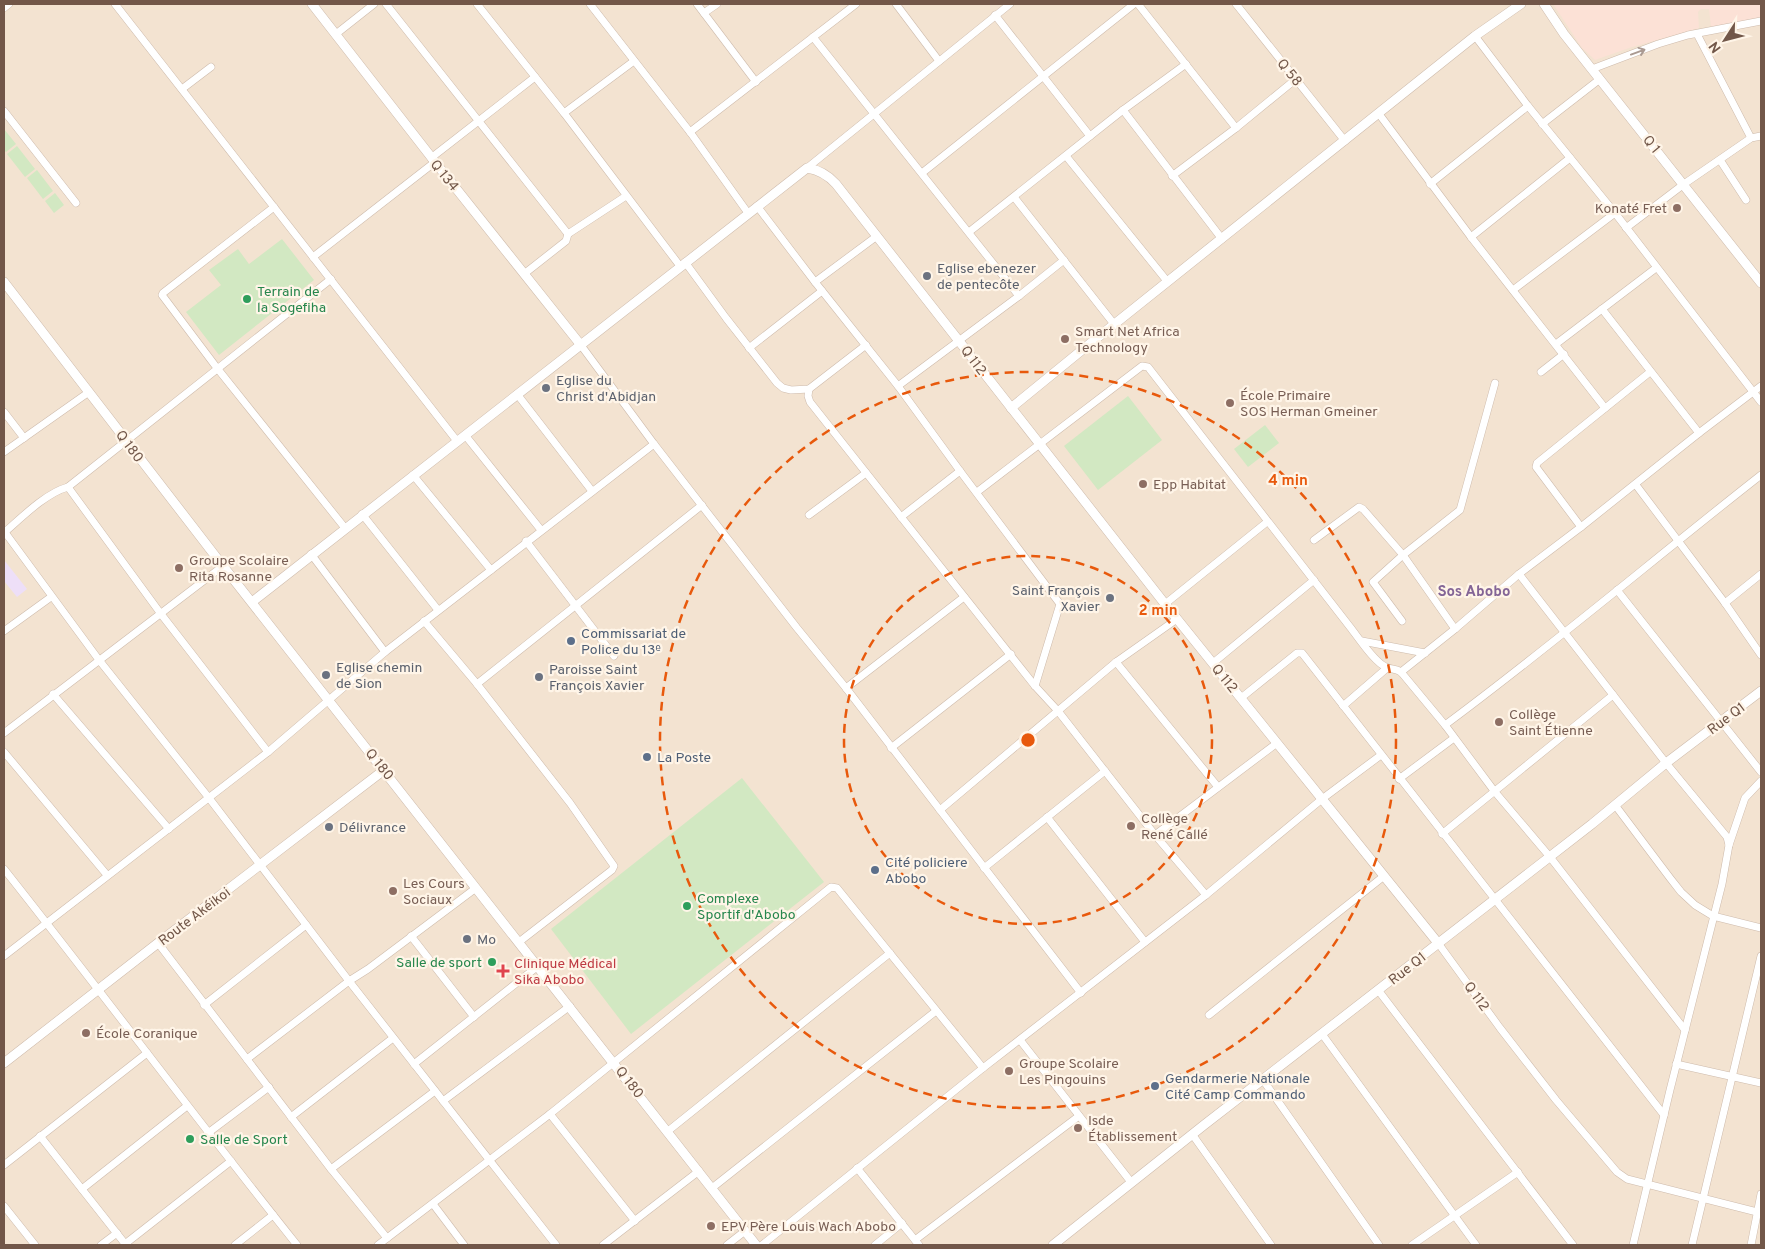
<svg xmlns="http://www.w3.org/2000/svg" width="1765" height="1249" font-family="Overpass,sans-serif">
	<style>
		.residential { fill: #f3e3d1 }
		.commercial { fill: #fce1d6 }
		.education { fill: #eedff8 }
		.green { fill: #d2e8c2 }
		.lines { fill: none; stroke-linecap: round; stroke-linejoin: round }
		.minor-casing { stroke: #cebbac; stroke-width: 8 }
		.tertiary-casing { stroke: #cebbac; stroke-width: 10 }
		.minor { stroke: #fff; stroke-width: 7 }
		.tertiary { stroke: #fff; stroke-width: 9 }
		.oneway { stroke: #aa9a92 }
		.ring { fill: none; stroke: #e8590c; stroke-width: 2.5; stroke-dasharray: 9 6 }
		.education-dot { fill: #8d6e63; stroke: #fff5e8; stroke-width: 2 }
		.worship-dot { fill: #6b7280; stroke: #fff5e8; stroke-width: 2 }
		.leisure-dot { fill: #2e9e5b; stroke: #fff5e8; stroke-width: 2 }
		.service-dot { fill: #5c6f8a; stroke: #fff5e8; stroke-width: 2 }
		.health-dot { fill: #e0444e; stroke: #fff5e8; stroke-width: 2 }
		.labels { text-anchor: middle; stroke-width: 4.5; stroke-linejoin: round; paint-order: stroke }
		.street-label { font-size: 14px; fill: #725749; stroke: #fff5e8 }
		.education-label { font-size: 14px; fill: #785e54; stroke: #fff5e8; text-anchor: start }
		.worship-label { font-size: 14px; fill: #5b616d; stroke: #fff5e8; text-anchor: start }
		.leisure-label { font-size: 14px; fill: #27864d; stroke: #fff5e8; text-anchor: start }
		.service-label { font-size: 14px; fill: #4e5e75; stroke: #fff5e8; text-anchor: start }
		.health-label { font-size: 14px; fill: #be3a42; stroke: #fff5e8; text-anchor: start }
		.neighbourhood-label { font-size: 15px; font-weight: bold; fill: #846596; stroke: #fff5e8 }
		.centre { fill: #e8590c; stroke: #fff5e8; stroke-width: 2.5 }
		.ring-label { font-size: 15px; text-anchor: middle; font-weight: bold; fill: #e8590c; stroke: #fff5e8; stroke-width: 4.5; stroke-linejoin: round; paint-order: stroke }
	</style>
	<rect width="100%" height="100%" fill="#fbf1e2"/>
	<rect class="residential" x="4" y="4" width="1757" height="1241"/>
	<polygon class="commercial" points="1553,4 1761,4 1761,18 1711,27 1709,9 1701,9 1698,12 1699,28 1629,48 1595,60 1582,48"/>
	<polygon class="education" points="4,560 27,589 17,597 4,581"/>
	<g class="green">
		<polygon points="4,129 16,144 6,152 4,150"/>
		<polygon points="17,146 35,169 25,177 7,154"/>
		<polygon points="37,170 53,191 43,199 27,178"/>
		<polygon points="55,193 64,205 54,213 45,201"/>
		<polygon points="282,239 314,280 219,355 186,312 221,285 209,270 238,249 249,264"/>
		<polygon points="1128,396 1162,440 1098,490 1064,446"/>
		<polygon points="1265,425 1279,443 1248,467 1234,449"/>
		<polygon points="742,778 824,882 631,1034 551,929"/>
	</g>
	<g class="lines">
		<defs>
			<g id="minor">
				<polyline points="115,4 457,441"/>
				<polyline points="386,4 568,234"/>
				<polyline points="477,4 564,113 680,266"/>
				<polyline points="590,4 690,132 748,213"/>
				<polyline points="697,4 756,82"/>
				<polyline points="896,4 939,61"/>
				<polyline points="1138,4 1236,128"/>
				<polyline points="1236,4 1345,141"/>
				<polyline points="4,8 9,4"/>
				<polyline points="704,13 717,4"/>
				<polyline points="995,15 1090,136"/>
				<polyline points="336,34 374,4"/>
				<polyline points="1697,34 1751,138"/>
				<polyline points="1475,36 1528,106 1615,213 1761,402"/>
				<polyline points="813,37 1019,296"/>
				<polyline points="1592,69 1658,44 1688,35 1761,21"/>
				<polyline points="182,89 211,67"/>
				<polyline points="1123,110 1222,239"/>
				<polyline points="4,111 76,203"/>
				<polyline points="564,113 634,61"/>
				<polyline points="1379,114 1471,237 1605,408"/>
				<polyline points="1542,124 1600,79"/>
				<polyline points="690,132 856,4"/>
				<polyline points="1066,156 1167,281"/>
				<polyline points="431,158 535,77"/>
				<polyline points="1720,160 1746,200"/>
				<polyline points="807,168 1010,4"/>
				<polyline points="922,173 1134,4"/>
				<polyline points="1172,176 1236,128 1296,79"/>
				<polyline points="1430,184 1528,106"/>
				<polyline points="1014,197 1114,324"/>
				<polyline points="757,206 815,282 898,386 960,471 1060,604 1035,686"/>
				<polyline points="274,207 163,293 162,295 217,368 345,528"/>
				<polyline points="1626,228 1684,184 1751,138 1761,136"/>
				<polyline points="969,232 1123,110 1186,64"/>
				<polyline points="1471,237 1570,158"/>
				<polyline points="313,257 435,162"/>
				<polyline points="685,262 726,318 777,383 783,388 791,390 809,389 866,345"/>
				<polyline points="524,274 566,241 568,234 626,196"/>
				<polyline points="815,282 877,236"/>
				<polyline points="1513,290 1615,213"/>
				<polyline points="1602,309 1699,433"/>
				<polyline points="580,344 654,444 797,628 846,688 1081,993"/>
				<polyline points="1556,344 1656,268"/>
				<polyline points="749,348 822,291"/>
				<polyline points="1541,372 1564,354"/>
				<polyline points="898,386 1019,296 1064,260"/>
				<polyline points="809,389 808,396 810,402 1035,686 1058,711 1155,835 1206,895"/>
				<polyline points="517,394 592,491"/>
				<polyline points="4,412 24,438"/>
				<polyline points="465,435 541,530"/>
				<polyline points="4,452 89,392"/>
				<polyline points="413,475 491,570"/>
				<polyline points="1636,485 1725,603 1761,655"/>
				<polyline points="68,487 161,614 268,752"/>
				<path d="M977,492L1142,366L1148,367L1350,627C1358,637 1375,663 1386,667C1391,670 1395,668 1401,672L1445,725L1495,792L1550,857L1685,1030"/>
				<polyline points="362,514 438,610"/>
				<polyline points="809,515 866,473"/>
				<polyline points="901,517 960,471"/>
				<polyline points="1581,527 1536,467 1537,463 1650,372"/>
				<polyline points="4,531 99,660 209,798 349,981 556,1245"/>
				<path d="M5,532C22,517 46,493 68,487L331,279"/>
				<polyline points="1314,540 1359,507 1363,509 1403,555 1455,629"/>
				<polyline points="526,541 614,656"/>
				<polyline points="311,554 385,652"/>
				<polyline points="1519,574 1666,763 1727,837 1729,845"/>
				<polyline points="1617,590 1761,772"/>
				<polyline points="1725,603 1761,574"/>
				<polyline points="1165,604 1267,522"/>
				<polyline points="424,621 477,684 570,803 614,866 612,870 519,942"/>
				<polyline points="1402,621 1373,582 1403,555 1460,510 1495,383"/>
				<polyline points="4,631 51,597"/>
				<polyline points="1362,641 1425,653"/>
				<polyline points="1116,662 1218,787"/>
				<polyline points="1213,663 1314,580"/>
				<polyline points="1401,672 1455,629 1519,574 1581,527 1699,433 1761,386"/>
				<polyline points="477,684 702,505"/>
				<polyline points="846,688 964,597"/>
				<polyline points="53,694 169,829"/>
				<path d="M1241,698L1297,653H1302C1422,808 1544,961 1664,1115"/>
				<polyline points="1343,706 1387,668"/>
				<path d="M1445,725C1553,645 1655,558 1761,475"/>
				<polyline points="4,733 223,566"/>
				<polyline points="891,748 1011,654"/>
				<polyline points="4,752 107,875"/>
				<polyline points="1399,779 1454,738"/>
				<polyline points="1615,805 1670,878 1681,892 1695,905 1713,916 1761,928"/>
				<polyline points="940,810 1116,662 1177,619"/>
				<polyline points="1047,817 1145,942"/>
				<polyline points="1442,834 1613,695"/>
				<polyline points="1155,835 1277,743"/>
				<polyline points="984,868 1105,771"/>
				<path d="M4,869C103,994 198,1121 297,1245"/>
				<polyline points="411,936 474,1017"/>
				<polyline points="158,943 331,1169 387,1238"/>
				<polyline points="1438,943 1500,1028 1556,1100 1617,1172 1627,1179 1761,1213"/>
				<polyline points="4,956 268,752 385,652 654,444"/>
				<polyline points="1378,990 1573,1245"/>
				<polyline points="204,1005 306,925"/>
				<polyline points="1209,1015 1384,876"/>
				<polyline points="1322,1034 1476,1245"/>
				<polyline points="1020,1040 1131,1182"/>
				<polyline points="247,1059 349,981 368,969 476,888"/>
				<polyline points="414,1064 538,966"/>
				<polyline points="1676,1064 1761,1083"/>
				<polyline points="1263,1080 1379,1245"/>
				<polyline points="443,1101 570,1006"/>
				<polyline points="550,1114 635,1221"/>
				<polyline points="291,1117 393,1038"/>
				<polyline points="668,1131 890,953"/>
				<polyline points="208,1133 269,1087"/>
				<polyline points="1192,1134 1271,1245"/>
				<polyline points="40,1136 126,1245"/>
				<polyline points="4,1165 147,1053"/>
				<polyline points="857,1168 919,1245"/>
				<polyline points="331,1169 435,1091"/>
				<polyline points="712,1188 936,1011"/>
				<polyline points="82,1189 187,1106"/>
				<polyline points="433,1204 464,1245"/>
				<polyline points="4,1206 35,1245"/>
				<polyline points="915,1240 1079,1116"/>
				<polyline points="125,1244 231,1161"/>
				<polyline points="101,1245 117,1233"/>
				<polyline points="235,1245 273,1215"/>
				<polyline points="378,1245 550,1114 831,887 837,888 983,1068"/>
				<polyline points="603,1245 699,1171"/>
				<polyline points="727,1245 745,1231"/>
				<polyline points="762,1245 983,1068 1206,895 1322,799 1381,755"/>
				<polyline points="875,1245 902,1223"/>
				<polyline points="1412,1245 1518,1172"/>
				<polyline points="1633,1245 1670,1090 1722,884 1729,845 1745,798 1761,781"/>
				<polyline points="1692,1245 1761,956"/>
				<polyline points="1751,1245 1761,1194"/>
			</g>
			<g id="tertiary">
				<polyline points="312,4 435,162 580,344"/>
				<polyline points="1544,4 1564,34 1761,283"/>
				<polyline points="4,282 223,566 756,1245"/>
				<polyline points="1011,408 1082,350 1475,36 1521,4"/>
				<path d="M252,602L807,168C820,170 828,175 836,184L1165,604L1438,943"/>
				<polyline points="4,1063 158,943 384,770"/>
				<polyline points="1053,1245 1204,1125 1592,824 1666,763 1761,691"/>
			</g>
		</defs>
		<use href="#minor" class="minor-casing"/>
		<use href="#tertiary" class="tertiary-casing"/>
		<use href="#minor" class="minor"/>
		<use href="#tertiary" class="tertiary"/>
	</g>
	<defs><path id="oneway-shaft" d="M-6 0H5M1.5-3L5.5 0L1.5 3" fill="none" stroke-width="1.6" stroke-linecap="round" stroke-linejoin="round" transform="scale(1.25)"/></defs>
	<use class="oneway" href="#oneway-shaft" transform="translate(1638 52) rotate(-20)"/>
	<g class="ring">
		<circle cx="1028" cy="740" r="184"/>
		<circle cx="1028" cy="740" r="368"/>
	</g>
	<g class="education-dot">
		<circle cx="1677" cy="208" r="5"/>
		<circle cx="1065" cy="339" r="5"/>
		<circle cx="1230" cy="403" r="5"/>
		<circle cx="1143" cy="484" r="5"/>
		<circle cx="179" cy="568" r="5"/>
		<circle cx="1499" cy="722" r="5"/>
		<circle cx="1131" cy="826" r="5"/>
		<circle cx="393" cy="891" r="5"/>
		<circle cx="86" cy="1033" r="5"/>
		<circle cx="1009" cy="1071" r="5"/>
		<circle cx="1078" cy="1128" r="5"/>
		<circle cx="711" cy="1226" r="5"/>
	</g>
	<g class="worship-dot">
		<circle cx="927" cy="276" r="5"/>
		<circle cx="546" cy="388" r="5"/>
		<circle cx="1110" cy="598" r="5"/>
		<circle cx="326" cy="675" r="5"/>
		<circle cx="539" cy="677" r="5"/>
		<circle cx="329" cy="827" r="5"/>
		<circle cx="467" cy="939" r="5"/>
	</g>
	<g class="leisure-dot">
		<circle cx="247" cy="299" r="5"/>
		<circle cx="687" cy="906" r="5"/>
		<circle cx="492" cy="962" r="5"/>
		<circle cx="190" cy="1139" r="5"/>
	</g>
	<g class="service-dot">
		<circle cx="571" cy="641" r="5"/>
		<circle cx="647" cy="757" r="5"/>
		<circle cx="875" cy="870" r="5"/>
		<circle cx="1155" cy="1086" r="5"/>
	</g>
	<path class="health-dot" d="M500.5 963.5h5v5h5v5h-5v5h-5v-5h-5v-5h5z"/>
	<g class="labels">
		<g class="street-label">
			<text transform="translate(1290 72) rotate(51)" y="5">Q 58</text>
			<text transform="translate(1652 144) rotate(51)" y="5">Q 1</text>
			<text transform="translate(445 175) rotate(51)" y="5">Q 134</text>
			<text transform="translate(974 360) rotate(53)" y="5">Q 112</text>
			<text transform="translate(130 446) rotate(53)" y="5">Q 180</text>
			<text transform="translate(1225 678) rotate(51)" y="5">Q 112</text>
			<text transform="translate(1726 718) rotate(-37)" y="5">Rue Q1</text>
			<text transform="translate(380 764) rotate(51)" y="5">Q 180</text>
			<text transform="translate(194 916) rotate(-37)" y="5">Route Akéikoi</text>
			<text transform="translate(1407 968) rotate(-38)" y="5">Rue Q1</text>
			<text transform="translate(1477 996) rotate(54)" y="5">Q 112</text>
			<text transform="translate(630 1082) rotate(52)" y="5">Q 180</text>
		</g>
		<g class="education-label">
			<text x="1667" y="213" text-anchor="end">Konaté Fret</text>
			<text x="1075" y="336">Smart Net Africa<tspan x="1075" dy="16">Technology</tspan></text>
			<text x="1240" y="400">École Primaire<tspan x="1240" dy="16">SOS Herman Gmeiner</tspan></text>
			<text x="1153" y="489">Epp Habitat</text>
			<text x="189" y="565">Groupe Scolaire<tspan x="189" dy="16">Rita Rosanne</tspan></text>
			<text x="1509" y="719">Collège<tspan x="1509" dy="16">Saint Étienne</tspan></text>
			<text x="1141" y="823">Collège<tspan x="1141" dy="16">René Callé</tspan></text>
			<text x="403" y="888">Les Cours<tspan x="403" dy="16">Sociaux</tspan></text>
			<text x="96" y="1038">École Coranique</text>
			<text x="1019" y="1068">Groupe Scolaire<tspan x="1019" dy="16">Les Pingouins</tspan></text>
			<text x="1088" y="1125">Isde<tspan x="1088" dy="16">Établissement</tspan></text>
			<text x="721" y="1231">EPV Père Louis Wach Abobo</text>
		</g>
		<g class="worship-label">
			<text x="937" y="273">Eglise ebenezer<tspan x="937" dy="16">de pentecôte</tspan></text>
			<text x="556" y="385">Eglise du<tspan x="556" dy="16">Christ d'Abidjan</tspan></text>
			<text x="1100" y="595" text-anchor="end">Saint François<tspan x="1100" dy="16">Xavier</tspan></text>
			<text x="336" y="672">Eglise chemin<tspan x="336" dy="16">de Sion</tspan></text>
			<text x="549" y="674">Paroisse Saint<tspan x="549" dy="16">François Xavier</tspan></text>
			<text x="339" y="832">Délivrance</text>
			<text x="477" y="944">Mo</text>
		</g>
		<g class="leisure-label">
			<text x="257" y="296">Terrain de<tspan x="257" dy="16">la Sogefiha</tspan></text>
			<text x="697" y="903">Complexe<tspan x="697" dy="16">Sportif d'Abobo</tspan></text>
			<text x="482" y="967" text-anchor="end">Salle de sport</text>
			<text x="200" y="1144">Salle de Sport</text>
		</g>
		<g class="service-label">
			<text x="581" y="638">Commissariat de<tspan x="581" dy="16">Police du 13ᵉ</tspan></text>
			<text x="657" y="762">La Poste</text>
			<text x="885" y="867">Cité policiere<tspan x="885" dy="16">Abobo</tspan></text>
			<text x="1165" y="1083">Gendarmerie Nationale<tspan x="1165" dy="16">Cité Camp Commando</tspan></text>
		</g>
		<g class="health-label">
			<text x="514" y="968">Clinique Médical<tspan x="514" dy="16">Sika Abobo</tspan></text>
		</g>
		<g class="neighbourhood-label">
			<text x="1474" y="596">Sos Abobo</text>
		</g>
	</g>
	<circle cx="1028" cy="740" r="8" class="centre"/>
	<g class="ring-label">
		<text x="1288" y="485">4 min</text>
		<text x="1158" y="615">2 min</text>
	</g>
	<rect width="1765" height="1249" fill="none" stroke="#725749" stroke-width="10"/>
	<g transform="translate(1725 40) rotate(234)" stroke="#fff5e8" stroke-width="4" paint-order="stroke">
	<path d="M0-4L9 19L0 12L-9 19Z" fill="#725749"/>
	<text y="-8" font-size="14" font-weight="bold" text-anchor="middle" fill="#725749">N</text>
	</g>
</svg>
